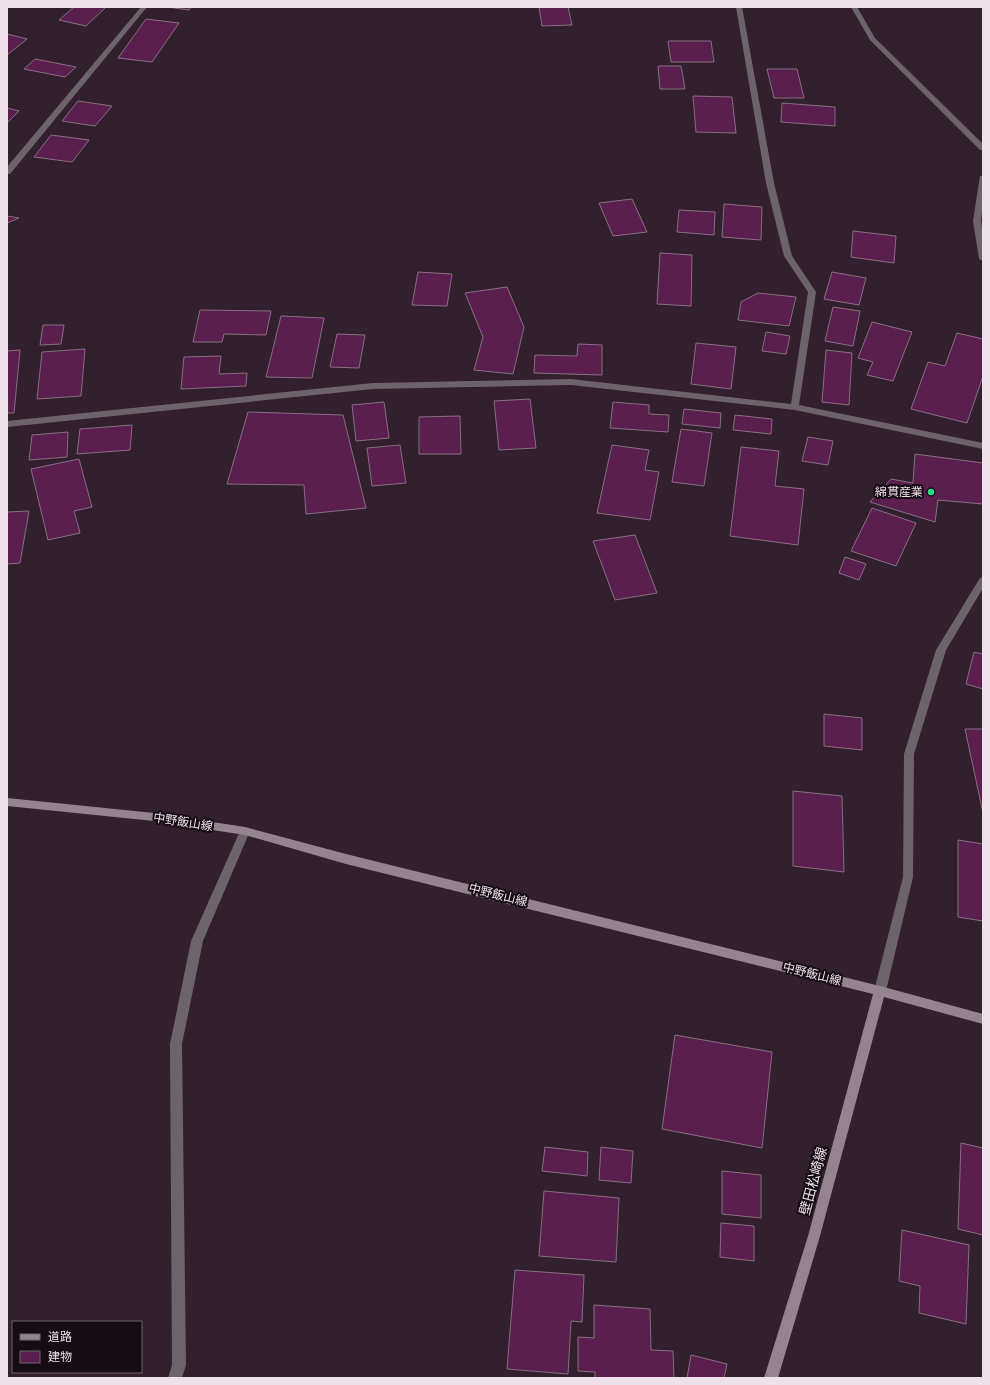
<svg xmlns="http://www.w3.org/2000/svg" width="990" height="1385" font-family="Poppins,'Noto Sans JP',sans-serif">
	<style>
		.building { fill: #5a1e4f; stroke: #866f80 }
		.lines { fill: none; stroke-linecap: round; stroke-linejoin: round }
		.street { fill: #6d636a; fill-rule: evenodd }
		.secondary { fill: #94848f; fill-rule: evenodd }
		.poi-dot { fill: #2cd884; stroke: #160d14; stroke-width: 1.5 }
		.labels { text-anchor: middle; stroke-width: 4; stroke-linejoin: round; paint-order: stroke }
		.poi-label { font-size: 12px; fill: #eee1ea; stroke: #160d14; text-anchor: end }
		.street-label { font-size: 12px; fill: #eee1ea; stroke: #160d14 }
		.near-street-label { font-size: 14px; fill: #eee1ea; stroke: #160d14 }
	</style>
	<rect width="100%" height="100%" fill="#33202f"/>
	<g class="building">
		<polygon points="74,7 106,7 86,26 59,20"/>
		<polygon points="167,7 191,7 189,10"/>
		<polygon points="539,7 568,7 572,25 542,26"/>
		<polygon points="146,19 179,23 152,62 118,58"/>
		<polygon points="7,34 27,39 7,55"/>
		<polygon points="668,41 711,41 714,62 671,62"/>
		<polygon points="35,59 76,67 65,77 24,69"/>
		<polygon points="658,66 681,66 685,89 660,89"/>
		<polygon points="767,69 797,69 804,98 774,98"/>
		<polygon points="693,96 732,97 736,133 696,132"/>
		<polygon points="78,101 112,106 95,126 62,121"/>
		<polygon points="782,103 835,107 835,126 781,122"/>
		<polygon points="7,108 19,111 7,123"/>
		<polygon points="51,135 89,140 72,162 34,157"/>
		<polygon points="632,199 647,232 613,236 599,203"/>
		<polygon points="724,204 762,207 761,240 722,237"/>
		<polygon points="679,210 715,212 714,235 677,232"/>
		<polygon points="7,216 19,218 7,223"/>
		<polygon points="853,231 896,236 894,263 851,257"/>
		<polygon points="660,253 692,255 691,306 657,304"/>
		<polygon points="418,272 452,274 447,306 412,305"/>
		<polygon points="832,272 866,278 859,305 824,299"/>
		<polygon points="507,287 524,327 513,374 474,370 483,337 465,293"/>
		<polygon points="758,293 796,297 789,326 738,320 741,302"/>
		<polygon points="833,307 860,311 853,346 825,341"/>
		<polygon points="200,310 271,311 266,335 224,334 222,342 193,342"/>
		<polygon points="281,316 324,318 312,378 266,377"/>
		<polygon points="872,322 912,332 893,381 867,375 873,362 858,358"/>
		<polygon points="43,325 64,325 61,344 40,345"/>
		<polygon points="766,332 790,336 786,354 762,351"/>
		<polygon points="957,333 983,339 983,376 967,423 911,409 928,362 945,366"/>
		<polygon points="337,334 365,335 359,368 330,367"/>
		<polygon points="696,343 736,347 731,389 691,384"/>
		<polygon points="578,344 602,345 602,375 534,373 535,355 577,356"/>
		<polygon points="85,349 81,396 37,399 42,352"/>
		<polygon points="20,350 14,413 7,413 7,351"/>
		<polygon points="826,350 852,353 849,405 822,402"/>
		<polygon points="221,356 219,374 247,373 246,386 181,389 184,357"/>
		<polygon points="530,399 536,448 499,450 494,401"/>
		<polygon points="384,402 389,438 356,441 352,405"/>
		<polygon points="613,402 649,405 649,414 669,415 668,432 610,428"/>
		<polygon points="684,409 721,413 720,428 682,424"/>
		<polygon points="248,412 343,415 366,508 306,514 304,485 227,484"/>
		<polygon points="735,415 772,419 771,434 733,430"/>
		<polygon points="460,416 461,454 419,454 419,417"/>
		<polygon points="132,425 130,450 77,454 80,429"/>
		<polygon points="681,429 712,433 704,486 672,482"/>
		<polygon points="68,432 67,457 29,460 32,435"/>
		<polygon points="808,437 833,441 828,465 802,461"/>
		<polygon points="400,445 406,483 372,486 367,448"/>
		<polygon points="612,445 649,450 645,470 659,472 650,520 597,513"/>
		<polygon points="741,447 779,451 775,486 804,489 798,545 730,536"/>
		<polygon points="915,454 983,463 983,504 938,500 935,522 870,502 891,479 913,483"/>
		<polygon points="79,459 92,507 74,511 80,533 48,540 31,469"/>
		<polygon points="872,508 916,523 896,566 851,551"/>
		<polygon points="29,511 20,563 7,564 7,512"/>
		<polygon points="635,535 657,593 615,600 593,541"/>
		<polygon points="845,557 866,564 859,580 839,573"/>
		<polygon points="974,652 983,654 983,689 966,684"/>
		<polygon points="824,714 862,718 862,750 824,746"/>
		<polygon points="965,729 983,729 983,813"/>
		<polygon points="793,791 842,796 844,872 793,866"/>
		<polygon points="958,840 983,844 983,921 958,917"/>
		<polygon points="675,1035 772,1052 762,1148 662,1129"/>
		<polygon points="961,1143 983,1148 983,1235 958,1229"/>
		<polygon points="545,1147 588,1152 587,1176 542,1171"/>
		<polygon points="601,1147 633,1151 631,1183 599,1180"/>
		<polygon points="722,1171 761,1175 761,1218 722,1214"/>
		<polygon points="544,1191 619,1198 616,1262 539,1256"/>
		<polygon points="721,1223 754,1226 754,1261 720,1257"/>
		<polygon points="902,1230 969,1245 966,1324 919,1313 920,1286 899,1281"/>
		<polygon points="515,1270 584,1275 582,1322 571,1321 568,1374 507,1369"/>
		<polygon points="594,1305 650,1309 651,1350 673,1351 674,1378 595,1378 595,1372 578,1371 578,1337 594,1338"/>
		<polygon points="691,1355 727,1364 724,1378 687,1378"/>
	</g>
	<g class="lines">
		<g class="street">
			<polygon points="141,7 147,7 10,174 7,174 7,167"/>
			<polygon points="736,7 742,7 774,183 792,256 816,292 799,405 983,443 983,449 795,410 571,385 373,389 7,427 7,421 373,383 571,379 791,404 808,292 784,256 766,183"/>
			<polygon points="851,7 857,7 875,38 983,144 983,150 980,150 870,40"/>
			<polygon points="980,176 983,176 983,204 981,221 983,235 983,261 979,259 973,221"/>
			<polygon points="983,577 983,588 946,650 914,754 913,877 886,991 884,995 880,996 876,995 874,991 903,877 904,754 936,650 980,578"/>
			<polygon points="245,827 249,828 250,831 203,941 182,1044 186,1365 182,1378 168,1378 172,1365 170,1044 191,941 240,831 241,828"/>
		</g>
		<polygon class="secondary" points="7,798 154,813 245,827 346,854 880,986 983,1014 983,1024 884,997 820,1236 778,1378 764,1378 808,1236 873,994 346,864 245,835 154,821 7,806"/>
	</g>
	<circle class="poi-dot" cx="931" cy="492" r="4"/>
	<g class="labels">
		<g class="poi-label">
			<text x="923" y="496">綿貫産業</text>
		</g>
		<g class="street-label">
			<text transform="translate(183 822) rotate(9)" y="4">中野飯山線</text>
			<text transform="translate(498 895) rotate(14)" y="4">中野飯山線</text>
			<text transform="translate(812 974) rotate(14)" y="4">中野飯山線</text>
		</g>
		<g class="near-street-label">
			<text transform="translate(813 1181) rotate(-75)" y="5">壁田松崎線</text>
		</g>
	</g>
	<rect width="990" height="1385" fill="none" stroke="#eee1ea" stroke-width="16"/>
	<rect x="12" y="1321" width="130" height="52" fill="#160d14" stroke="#6c626a"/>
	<rect x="20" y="1334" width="20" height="6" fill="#94848f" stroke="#6c626a"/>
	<text x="48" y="1341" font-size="12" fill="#eee1ea">道路</text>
	<rect x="20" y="1351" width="20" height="12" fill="#5a1e4f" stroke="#6c626a"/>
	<text x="48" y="1361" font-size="12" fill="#eee1ea">建物</text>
</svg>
